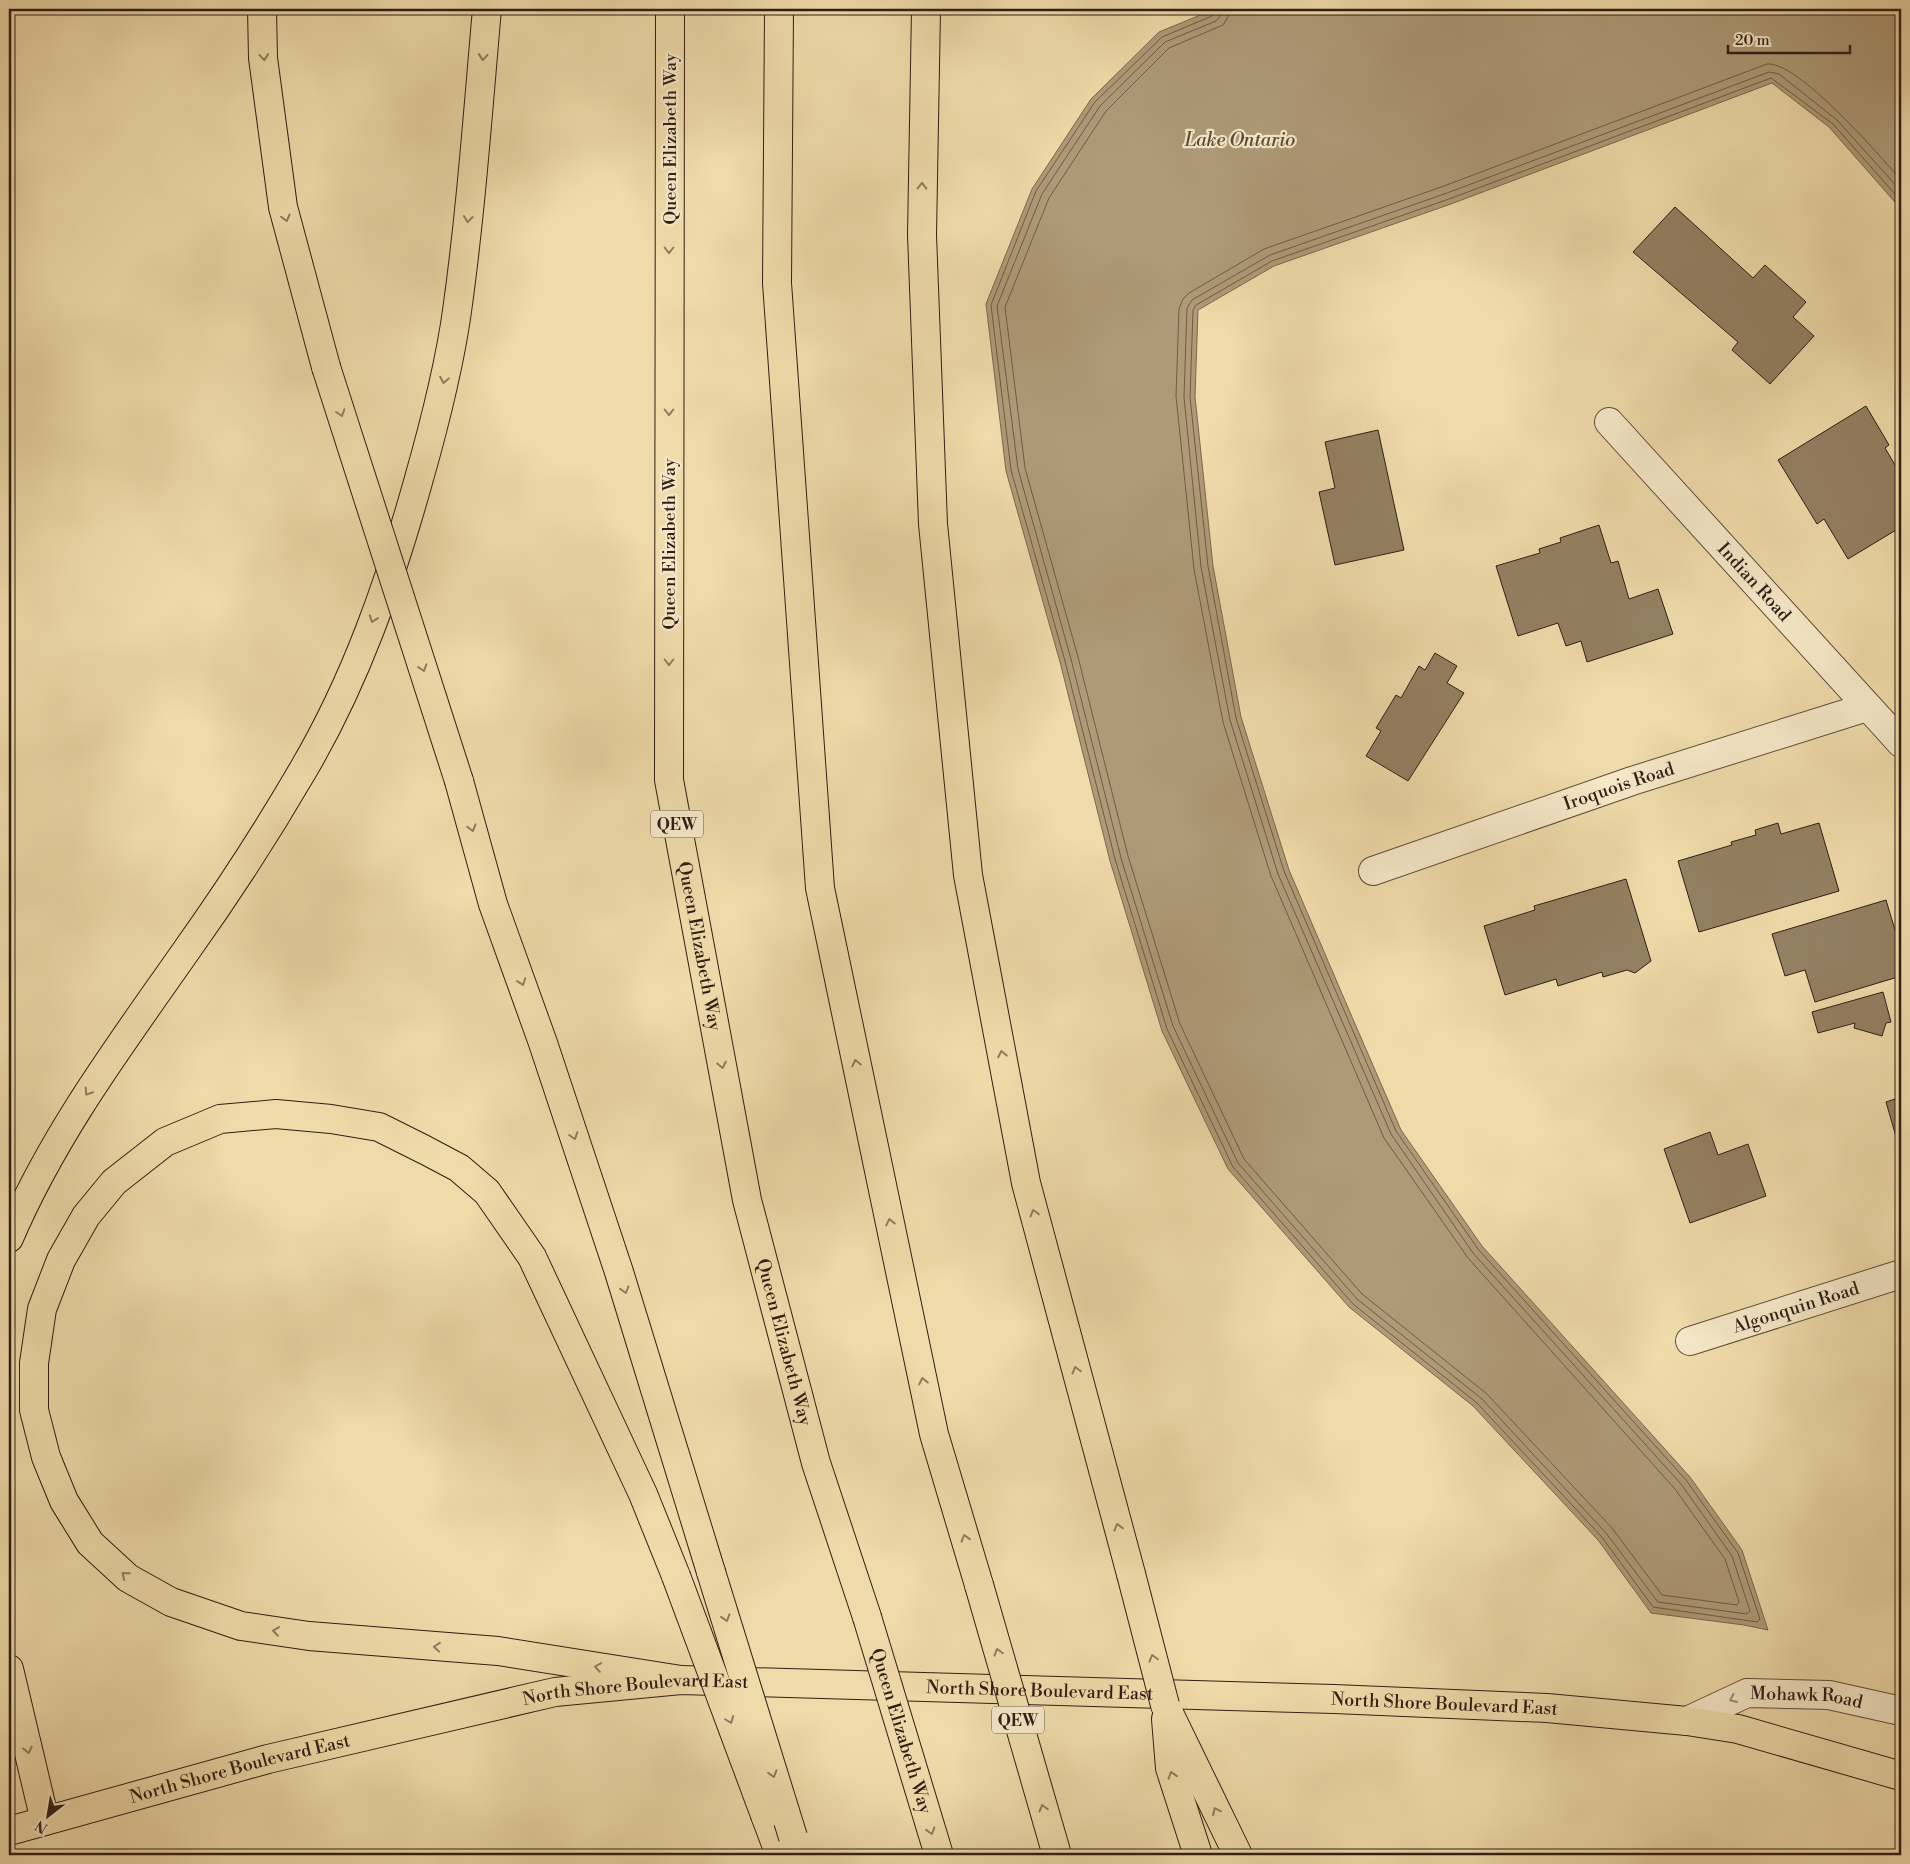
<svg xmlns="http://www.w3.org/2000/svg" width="1910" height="1864" font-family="'Libre Bodoni',serif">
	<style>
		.water { fill: #ae9a77; stroke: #7b6850 }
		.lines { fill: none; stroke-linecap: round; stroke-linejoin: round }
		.shore { stroke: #6e5c46; stroke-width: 1 }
		.building { fill: #938062; stroke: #2f1e16 }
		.minor-casing { stroke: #5f4d3b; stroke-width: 30 }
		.primary-casing { stroke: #2f1e16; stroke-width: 30 }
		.motorway-casing { stroke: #2f1e16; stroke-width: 30 }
		.minor { stroke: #f5e7c7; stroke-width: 28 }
		.primary { stroke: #efdaa9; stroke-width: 28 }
		.motorway { stroke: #efdaa9; stroke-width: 28 }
		.motorway-bridge-casing { stroke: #2f1e16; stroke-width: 30; stroke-linecap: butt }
		.motorway-bridge { stroke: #efdaa9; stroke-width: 28 }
		.oneway { stroke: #8f7c60 }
		.oneway2 { stroke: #9c8d77 }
		.labels { text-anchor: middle; stroke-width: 4.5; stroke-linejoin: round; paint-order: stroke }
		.shield { fill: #f5e7c7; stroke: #6a5a4b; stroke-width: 1 }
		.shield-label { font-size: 16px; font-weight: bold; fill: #2f1e16 }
		.street-label { font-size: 18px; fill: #2f1e16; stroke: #f5e7c7 }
		.water-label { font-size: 19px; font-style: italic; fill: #5b4938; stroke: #f5e7c7 }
	</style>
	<rect width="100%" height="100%" fill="#efdaa9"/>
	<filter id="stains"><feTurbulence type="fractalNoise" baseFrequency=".004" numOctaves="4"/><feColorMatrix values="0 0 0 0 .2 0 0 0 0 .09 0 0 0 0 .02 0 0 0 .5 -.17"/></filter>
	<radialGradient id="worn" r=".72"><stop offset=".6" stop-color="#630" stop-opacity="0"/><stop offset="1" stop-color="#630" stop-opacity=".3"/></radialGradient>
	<polygon class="water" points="1215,9 1901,9 1901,209 1829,127 1772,83 1451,204 1274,266 1198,310 1195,397 1213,566 1241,717 1289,870 1349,1010 1401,1130 1482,1246 1690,1477 1742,1550 1768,1630 1744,1625 1651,1613 1598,1540 1473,1406 1349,1307 1228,1169 1162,1031 1110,861 1060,662 1006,471 986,304 1032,189 1091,99 1159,32"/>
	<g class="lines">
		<g class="shore">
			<polyline points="1215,9 1212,16 1162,37 1095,102 1036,191 991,305 1011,470 1065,661 1115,859 1167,1029 1233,1167 1353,1304 1477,1403 1601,1536 1653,1607 1757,1622 1760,1619 1738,1553 1686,1480 1478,1249 1396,1131 1284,871 1236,718 1208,566 1190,397 1193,310 1196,305 1272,261 1449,199 1771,78 1833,124 1901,201"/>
			<polyline points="1222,9 1221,15 1216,21 1165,42 1100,106 1042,194 997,306 1018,469 1071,659 1121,858 1173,1026 1238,1163 1357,1299 1482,1399 1606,1533 1658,1602 1747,1614 1750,1611 1732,1556 1681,1484 1473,1253 1391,1134 1278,874 1230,720 1201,567 1184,397 1187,308 1192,300 1270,255 1447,193 1769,72 1779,74 1837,120 1901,191"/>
			<path d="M1229,9L1228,17L1223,25L1169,48L1106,111L1049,198L1005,307L1025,468L1078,657L1128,856L1180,1024L1244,1159L1362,1294L1487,1394L1612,1528L1662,1595L1737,1605L1739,1602L1725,1559L1675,1489L1468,1258L1384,1138L1271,876L1223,722L1194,569L1176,396L1179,309L1183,299L1189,293L1264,249L1444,186L1767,64C1798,61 1880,156 1901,180"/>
		</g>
	</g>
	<g class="building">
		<polygon points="1675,207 1753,278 1765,265 1806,302 1793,317 1814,336 1770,384 1732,350 1738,342 1633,252"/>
		<polygon points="1866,406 1889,445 1885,448 1901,475 1901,527 1848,559 1824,519 1817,524 1778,460"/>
		<polygon points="1378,430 1404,550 1335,565 1319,492 1335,488 1325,442"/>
		<polygon points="1599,525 1611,563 1618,561 1629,599 1658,589 1673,634 1587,662 1581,641 1566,646 1558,623 1518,636 1496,566 1540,553 1539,549 1561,542 1560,538"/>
		<polygon points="1435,653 1457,666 1447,683 1464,693 1408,781 1366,756 1381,731 1376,728 1396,695 1401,698 1419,666 1425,670"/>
		<polygon points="1778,823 1781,834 1819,823 1839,891 1699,932 1678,861 1732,845 1731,842 1756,835 1755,830"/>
		<polygon points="1626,879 1651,961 1635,973 1627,970 1603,977 1602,972 1558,986 1556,979 1505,995 1484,926 1535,910 1534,906"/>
		<polygon points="1886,900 1901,950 1901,976 1815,1002 1805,970 1785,976 1772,934"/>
		<polygon points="1883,992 1891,1022 1886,1023 1882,1036 1854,1028 1855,1023 1818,1033 1812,1012"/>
		<polygon points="1901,1097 1901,1154 1886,1102"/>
		<polygon points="1710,1132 1718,1155 1748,1144 1766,1196 1690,1223 1664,1149"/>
	</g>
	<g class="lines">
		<defs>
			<g id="minor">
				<path id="s1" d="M1609,422L1901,743"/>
				<path id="s2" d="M1373,871L1632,781L1867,707"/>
				<path id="s3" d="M1690,1341L1901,1274"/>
				<path id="s4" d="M1687,1721L1747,1693L1829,1695L1901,1711"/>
			</g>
			<g id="primary">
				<path id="s5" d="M9,1831L268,1759L555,1692L681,1680L1334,1699L1547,1708L1687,1721L1738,1729L1901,1776"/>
			</g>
			<g id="motorway">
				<polyline points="262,9 263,58 283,207 326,367"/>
				<path id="s6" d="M670,9L669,780L747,1200L816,1463L867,1617"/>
				<polyline points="779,9 777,283 820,888 934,1434 979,1585"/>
				<polyline points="926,9 922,235 933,524 968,875 1026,1183 1131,1574"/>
				<polyline points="459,781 493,904 543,1043 619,1272 711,1572"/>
				<path d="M9,1238C54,1133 121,1044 186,951C228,892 267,832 303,770C356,680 390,582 418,482C434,426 449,369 457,311C471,211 478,110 487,9"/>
				<polyline points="676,1576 643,1494 532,1257 487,1192 459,1168 425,1150 379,1127 331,1119 276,1114 220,1119 165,1142 114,1182 86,1216 61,1260 42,1309 34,1363 34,1410 46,1457 64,1501 90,1543 128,1578 171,1602 241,1626 309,1636 498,1651 681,1680"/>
				<polyline points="9,1669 45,1821"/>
				<polyline points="1165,1705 1238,1855"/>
				<polyline points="1166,1719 1170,1768 1198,1855"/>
				<polyline points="765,1815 780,1855"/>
			</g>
		</defs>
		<use href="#minor" class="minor-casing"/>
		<use href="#primary" class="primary-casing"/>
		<use href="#motorway" class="motorway-casing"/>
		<use href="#minor" class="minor"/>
		<use href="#primary" class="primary"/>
		<use href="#motorway" class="motorway"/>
		<defs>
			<g id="motorway-bridge">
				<polyline points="326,367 459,781"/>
				<polyline points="711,1572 793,1837"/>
				<polyline points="1131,1574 1165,1705"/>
				<polyline points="676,1576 765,1815"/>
				<polyline points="979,1585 1057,1855"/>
				<path id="s7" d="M867,1617L939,1855"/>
			</g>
		</defs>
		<use href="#motorway-bridge" class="motorway-bridge-casing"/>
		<use href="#motorway-bridge" class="motorway-bridge"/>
	</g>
	<defs><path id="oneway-chevron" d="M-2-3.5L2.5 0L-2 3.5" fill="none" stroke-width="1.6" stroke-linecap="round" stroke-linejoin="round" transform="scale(1.25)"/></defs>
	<g class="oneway">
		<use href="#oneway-chevron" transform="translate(264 57) rotate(85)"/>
		<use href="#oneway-chevron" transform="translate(483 57) rotate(95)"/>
		<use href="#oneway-chevron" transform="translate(922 186) rotate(-89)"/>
		<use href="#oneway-chevron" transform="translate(286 218) rotate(75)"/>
		<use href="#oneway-chevron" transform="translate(468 219) rotate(96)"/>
		<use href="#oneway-chevron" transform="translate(669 250) rotate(90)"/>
		<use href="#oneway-chevron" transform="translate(444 380) rotate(101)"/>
		<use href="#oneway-chevron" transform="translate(669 412) rotate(90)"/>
		<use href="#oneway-chevron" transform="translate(341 413) rotate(72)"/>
		<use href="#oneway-chevron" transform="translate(373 619) rotate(110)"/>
		<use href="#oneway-chevron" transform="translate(669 662) rotate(90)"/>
		<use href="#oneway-chevron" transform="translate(423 668) rotate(72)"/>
		<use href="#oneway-chevron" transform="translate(472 828) rotate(74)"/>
		<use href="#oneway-chevron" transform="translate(522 982) rotate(70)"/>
		<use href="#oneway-chevron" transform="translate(1002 1054) rotate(-101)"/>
		<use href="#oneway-chevron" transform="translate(856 1063) rotate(-102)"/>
		<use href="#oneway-chevron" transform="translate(722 1065) rotate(79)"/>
		<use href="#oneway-chevron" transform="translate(88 1092) rotate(123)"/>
		<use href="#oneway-chevron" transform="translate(574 1136) rotate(72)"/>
		<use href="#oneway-chevron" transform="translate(1034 1213) rotate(-105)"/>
		<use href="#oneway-chevron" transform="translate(890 1222) rotate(-102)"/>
		<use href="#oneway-chevron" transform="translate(625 1290) rotate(73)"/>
		<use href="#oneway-chevron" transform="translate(1076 1370) rotate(-105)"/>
		<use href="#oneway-chevron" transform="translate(923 1381) rotate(-102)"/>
		<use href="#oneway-chevron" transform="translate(1118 1527) rotate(-105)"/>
		<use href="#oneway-chevron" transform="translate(965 1538) rotate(-107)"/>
		<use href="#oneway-chevron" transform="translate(125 1575) rotate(-141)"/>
		<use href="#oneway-chevron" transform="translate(726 1618) rotate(73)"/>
		<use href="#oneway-chevron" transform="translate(276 1631) rotate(-172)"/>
		<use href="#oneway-chevron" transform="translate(437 1647) rotate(-175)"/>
		<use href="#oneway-chevron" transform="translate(998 1652) rotate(-106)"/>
		<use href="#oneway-chevron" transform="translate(1153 1658) rotate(-105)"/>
		<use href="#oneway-chevron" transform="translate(598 1667) rotate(-171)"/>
		<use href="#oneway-chevron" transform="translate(730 1720) rotate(69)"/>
		<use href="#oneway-chevron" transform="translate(28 1750) rotate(77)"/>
		<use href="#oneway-chevron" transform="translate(773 1774) rotate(73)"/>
		<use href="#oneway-chevron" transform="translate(1172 1775) rotate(-107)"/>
		<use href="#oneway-chevron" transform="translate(1043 1808) rotate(-106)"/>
		<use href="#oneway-chevron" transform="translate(1216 1811) rotate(-116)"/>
		<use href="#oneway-chevron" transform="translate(931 1831) rotate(73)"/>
	</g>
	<use class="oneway2" href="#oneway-chevron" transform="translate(1733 1699) rotate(155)"/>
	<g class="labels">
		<g class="shield">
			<rect x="651" y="810.5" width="52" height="27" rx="4"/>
			<rect x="992" y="1706.5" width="52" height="27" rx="4"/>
		</g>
		<g class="shield-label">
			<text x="677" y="830">QEW</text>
			<text x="1018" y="1726">QEW</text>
		</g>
		<g class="street-label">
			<text transform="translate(670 139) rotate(-90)" y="6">Queen Elizabeth Way</text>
			<text transform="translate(669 544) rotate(-90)" y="6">Queen Elizabeth Way</text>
			<text dy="6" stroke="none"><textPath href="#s1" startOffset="216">Indian Road</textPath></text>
			<text dy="6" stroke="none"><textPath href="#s2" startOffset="260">Iroquois Road</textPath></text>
			<text dy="6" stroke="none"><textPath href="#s6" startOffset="940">Queen Elizabeth Way</textPath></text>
			<text dy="6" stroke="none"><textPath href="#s3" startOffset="111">Algonquin Road</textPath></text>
			<text dy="6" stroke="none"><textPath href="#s6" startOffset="1345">Queen Elizabeth Way</textPath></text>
			<text dy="6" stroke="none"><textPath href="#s5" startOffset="1049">North Shore Boulevard East</textPath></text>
			<text dy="6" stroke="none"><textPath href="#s5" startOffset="644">North Shore Boulevard East</textPath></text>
			<text dy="6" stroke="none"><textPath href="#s4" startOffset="126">Mohawk Road</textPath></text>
			<text dy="6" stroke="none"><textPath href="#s5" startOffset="1454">North Shore Boulevard East</textPath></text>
			<text dy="6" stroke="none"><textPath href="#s7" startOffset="119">Queen Elizabeth Way</textPath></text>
			<text dy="6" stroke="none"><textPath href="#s5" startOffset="239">North Shore Boulevard East</textPath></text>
		</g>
		<g class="water-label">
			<text x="1240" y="146">Lake Ontario</text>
		</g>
	</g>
	<rect width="1910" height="1864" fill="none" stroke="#efdaa9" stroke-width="30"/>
	<rect x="10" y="10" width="1890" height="1844" fill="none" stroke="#2f1e16" stroke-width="2.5"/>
	<rect x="15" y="15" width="1880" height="1834" fill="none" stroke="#2f1e16"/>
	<g transform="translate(48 1816) rotate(211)" stroke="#f5e7c7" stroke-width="4" paint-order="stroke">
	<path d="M0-4L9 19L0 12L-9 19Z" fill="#2f1e16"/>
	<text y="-8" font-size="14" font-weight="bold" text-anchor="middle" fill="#2f1e16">N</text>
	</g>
	<path d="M1728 45v8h122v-8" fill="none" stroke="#2f1e16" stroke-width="2.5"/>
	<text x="1735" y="45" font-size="15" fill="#2f1e16" stroke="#f5e7c7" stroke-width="4" paint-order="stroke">20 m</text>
	<rect width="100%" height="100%" filter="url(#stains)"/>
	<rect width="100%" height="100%" fill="url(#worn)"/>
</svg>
